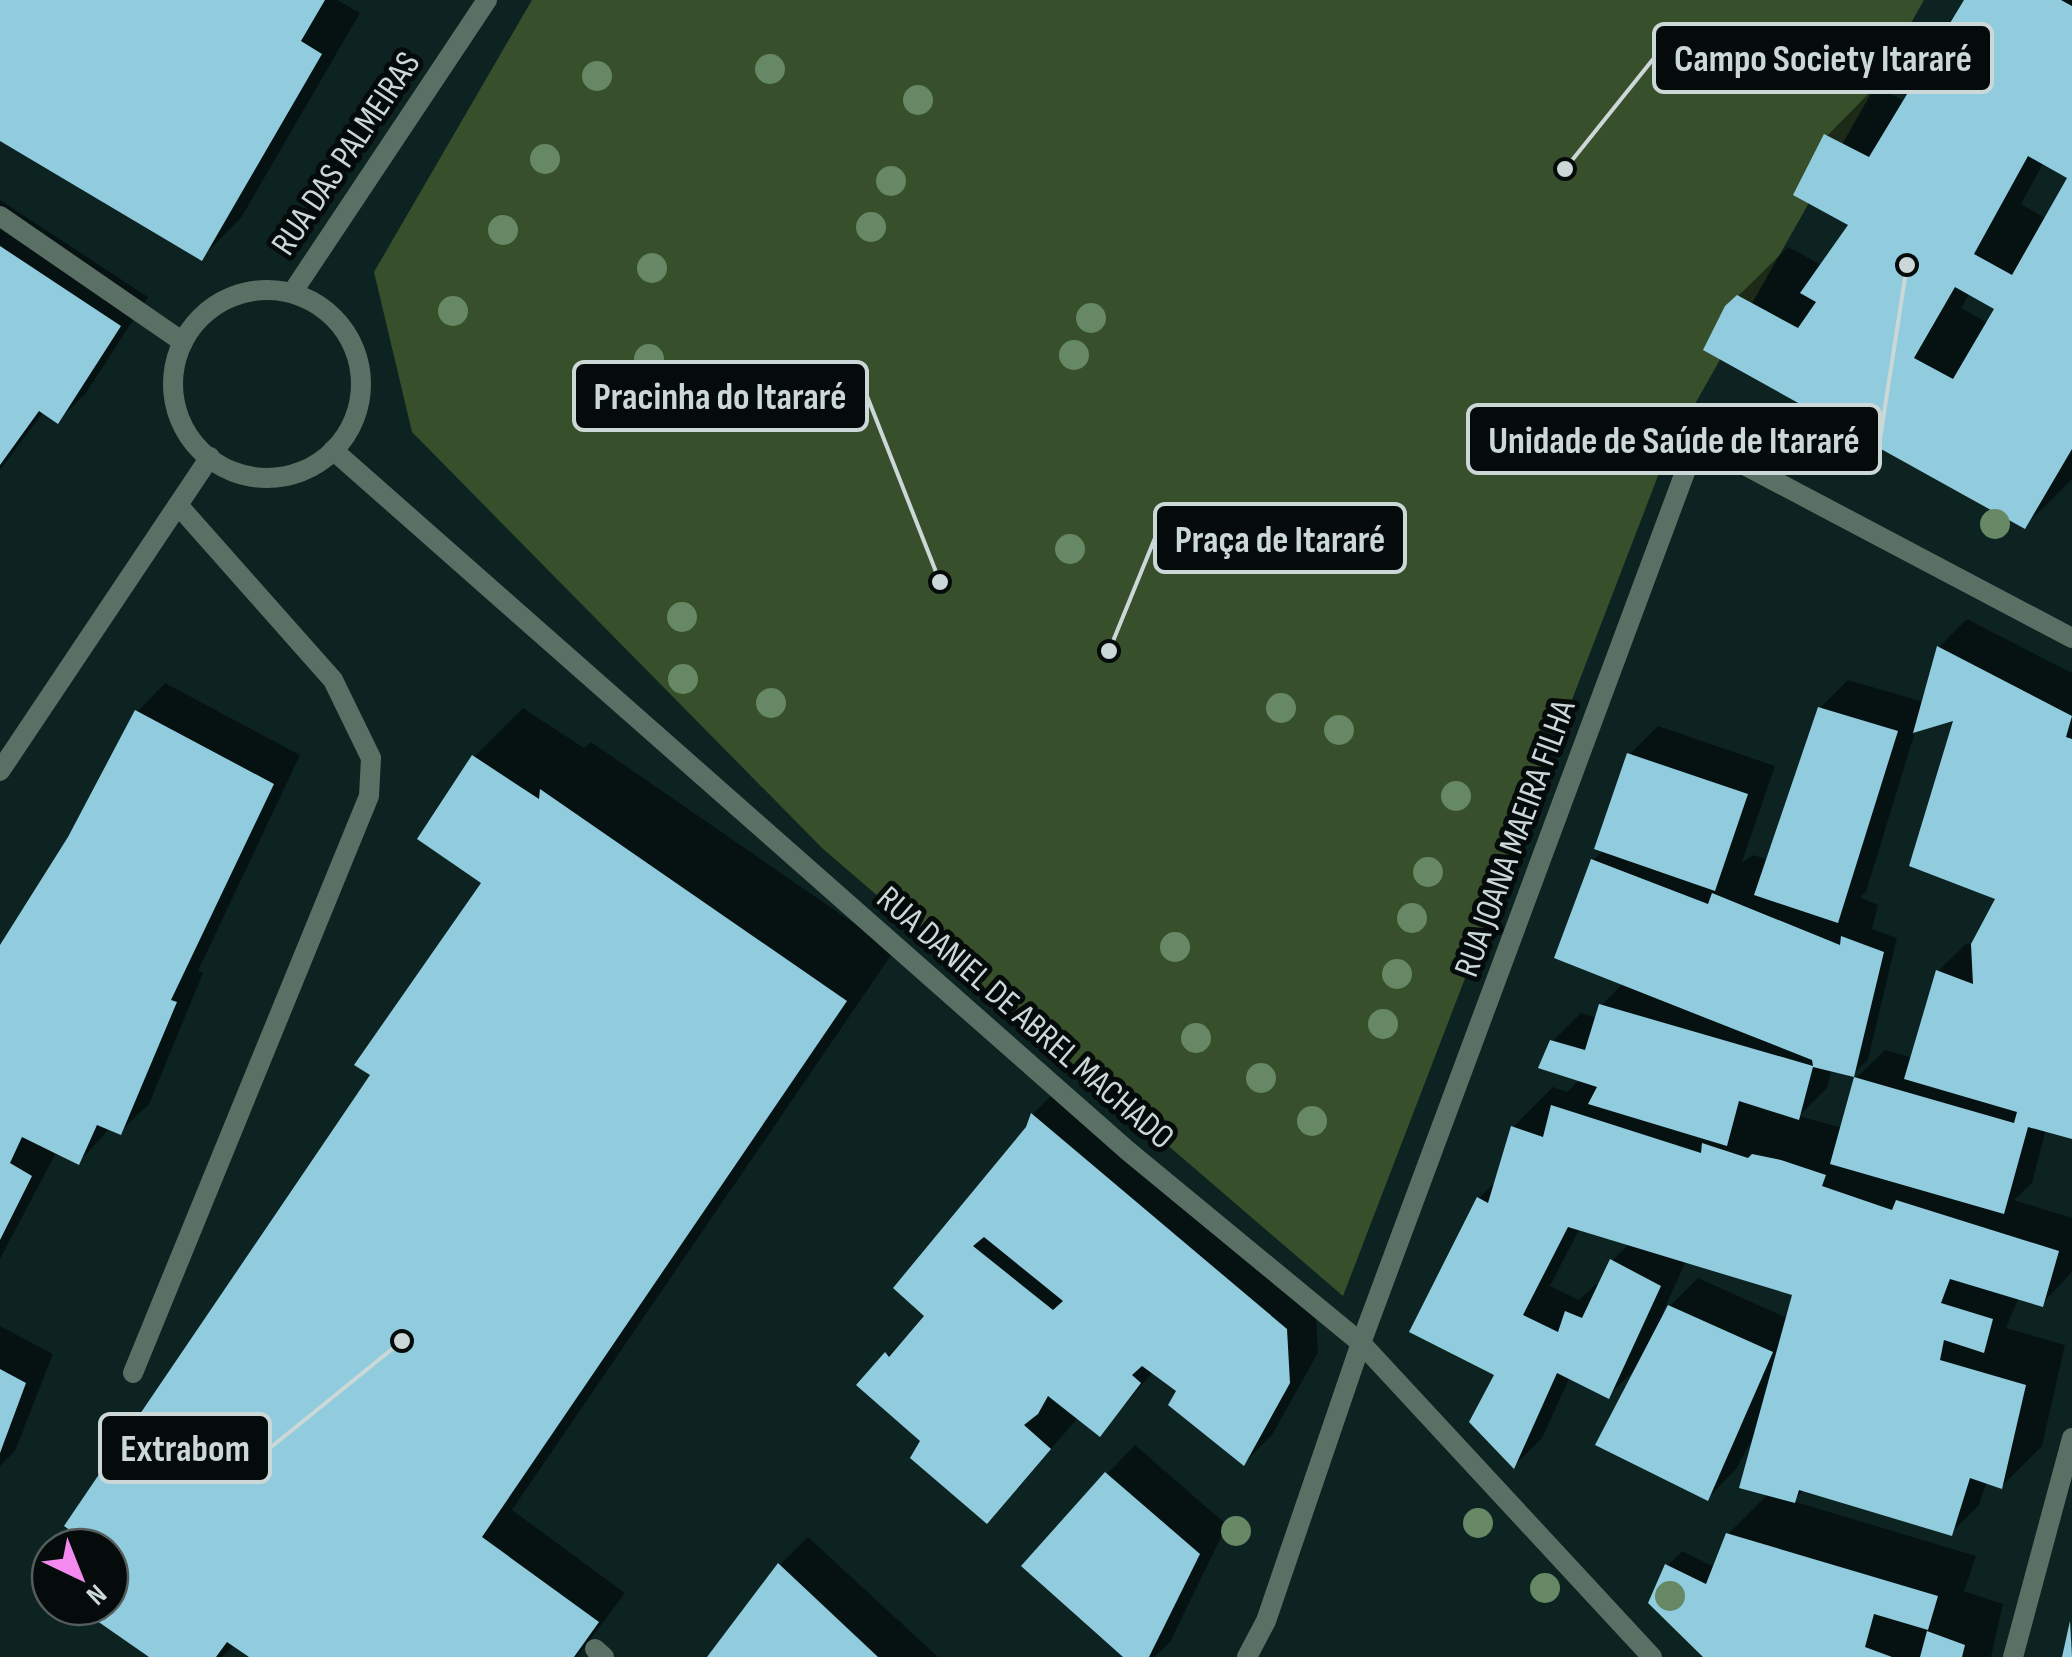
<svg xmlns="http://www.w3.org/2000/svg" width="2072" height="1657" font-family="'Sofia Sans Condensed',sans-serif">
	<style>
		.green { fill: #384f2b }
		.shadow { fill: #0007; fill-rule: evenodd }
		.building { fill: #90ccde; fill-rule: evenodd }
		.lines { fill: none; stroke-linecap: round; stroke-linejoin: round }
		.service { stroke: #5b7065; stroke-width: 20 }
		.minor { stroke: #5b7065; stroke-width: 20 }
		.tertiary { stroke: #5b7065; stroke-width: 20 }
		.tree { fill: #678864 }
		.labels { text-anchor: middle; stroke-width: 10; stroke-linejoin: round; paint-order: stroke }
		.street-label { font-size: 35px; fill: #cbd8d7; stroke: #040b0a }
		.leader { fill: none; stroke: #cbd8d7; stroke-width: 4 }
		.callout-dot { fill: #cbd8d7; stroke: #040b0a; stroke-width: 4 }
		.callout { fill: #040b0a; stroke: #cbd8d7; stroke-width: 4 }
		.callout-label { font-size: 38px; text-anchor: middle; font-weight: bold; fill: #cbd8d7 }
	</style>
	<rect width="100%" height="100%" fill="#0d2322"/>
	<polygon class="green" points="532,0 1924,0 1666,455 1343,1296 822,848 412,432 374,272"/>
	<g class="shadow">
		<polygon points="0,0 337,0 360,13 241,218 201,258 0,138"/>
		<path d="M1967,0H2072V479L2025,526L1727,307L1788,247L1823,266L1852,224L1827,136L1876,86L1904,101ZM2044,162L2070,177L2047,219L2021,204ZM1970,293L1997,308L1988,323L1961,308Z"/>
		<polygon points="0,200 148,297 86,393 58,421 44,411 0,470"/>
		<path d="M1967,619L2072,673V1136L2046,1129L2032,1183L2014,1200L2072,1218V1272L2042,1304L2019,1297L2006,1328L2065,1345L2042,1446L2002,1486L1987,1481L1979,1505L1951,1533L1805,1489L1793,1501L1976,1556L1964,1591L2003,1604L1991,1657H1707L1668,1565L1682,1551L1715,1567L1728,1534L1769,1493L1754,1436L1736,1469L1708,1498L1636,1369L1608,1396L1570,1377L1542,1438L1514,1466L1498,1374L1412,1331L1479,1198L1497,1180L1513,1127L1553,1087L1567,1092L1580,1079L1552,1042L1581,1013L1597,1018L1602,1005L1623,983L1593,860L1604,850L1629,755L1658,726L1775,766L1742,862L1754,855L1768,860L1820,708L1848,680L1924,702L1939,647ZM1957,717L1999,898L1973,946L1967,943L1938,971L1913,1058L1885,1050L1856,1078L1843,1128L1799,1116L1827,1088L1832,1069L1853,1074L1868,1060L1897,938L1872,929L1878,905L1860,897L1866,892L1916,729ZM1580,1228L1630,1243L1612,1261L1600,1286L1596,1284L1579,1300L1550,1286ZM1686,1261L1795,1294L1787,1318L1698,1278L1662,1314Z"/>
		<polygon points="165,683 300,755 198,971 203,973 149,1104 120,1132 110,1128 79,1162 57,1151 0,1259 0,947 71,838 137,712"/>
		<polygon points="523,708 584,748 591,742 894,951 512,1510 625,1593 577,1657 254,1657 235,1644 222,1657 153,1657 81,1607 110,1607 110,1547 99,1547 485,883 474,757"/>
		<polygon points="1061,1086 1315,1300 1318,1353 1272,1435 1244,1463 1179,1391 1153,1372 1100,1434 1079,1417 987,1521 923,1441 860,1385 927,1315 1033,1114"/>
		<polygon points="0,1326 53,1354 15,1451 0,1466"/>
		<polygon points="1135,1445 1227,1525 1170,1642 1154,1657 1127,1657 1107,1474"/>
		<polygon points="808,1537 938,1657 710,1657 780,1565"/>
	</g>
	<g class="building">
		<polygon points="0,0 325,0 301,41 322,54 202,261 0,141"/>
		<path d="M1964,0H2061L2072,6V449L2025,529L1703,350L1725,306L1737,295L1798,328L1816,302L1800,293L1848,225L1793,195L1824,134L1869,157ZM2028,156L2067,178L2012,275L1974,254ZM1955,287L1994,309L1953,379L1914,358Z"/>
		<polygon points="0,246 121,326 58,424 39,411 0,465"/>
		<polygon points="1937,646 2072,716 2066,737 2072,739 2072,1139 2028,1127 2004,1214 1830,1164 1854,1077 2014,1123 2017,1112 1904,1079 1936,970 1973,984 1971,944 1995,899 1909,866 1953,721 1913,733"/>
		<polygon points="1818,707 1898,731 1838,923 1754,895"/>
		<polygon points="135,710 274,784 171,1000 177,1002 121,1135 97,1125 79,1165 22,1137 10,1163 32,1176 0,1240 0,945 68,837"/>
		<polygon points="1627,753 1748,794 1715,891 1594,849"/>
		<polygon points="472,755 539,799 540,789 847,1001 482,1537 599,1622 574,1657 249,1657 227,1642 216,1657 149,1657 77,1607 110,1607 110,1547 94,1547 64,1526 370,1075 354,1065 481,883 417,839"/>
		<polygon points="1591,859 1708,904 1712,893 1840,945 1841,936 1884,952 1854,1077 1813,1067 1799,1120 1739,1101 1727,1146 1588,1104 1597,1087 1538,1068 1550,1040 1585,1050 1599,1004 1813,1066 1812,1060 1554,958"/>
		<polygon points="1551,1105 1701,1153 1702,1143 1748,1158 1752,1154 1781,1160 1826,1175 1822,1186 1892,1210 1896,1200 2059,1251 2043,1307 1950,1279 1941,1303 1993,1319 1984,1353 1944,1340 1940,1360 2026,1385 2002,1489 1970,1478 1952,1536 1799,1490 1795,1503 1739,1488 1792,1295 1568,1227 1523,1315 1558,1332 1565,1311 1582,1318 1610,1259 1661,1286 1609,1399 1557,1373 1514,1469 1469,1422 1494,1375 1409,1332 1477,1197 1488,1203 1511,1126 1543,1137"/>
		<path d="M1031,1113L1287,1329L1290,1383L1244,1466L1168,1405L1176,1391L1142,1366L1132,1375L1141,1383L1100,1437L1048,1396L1038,1414L1024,1425L1051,1449L987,1524L910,1458L920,1441L856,1385L885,1352L889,1357L924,1316L893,1288L1026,1127ZM984,1237L1063,1301L1053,1310L973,1246Z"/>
		<polygon points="1668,1305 1773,1352 1708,1501 1595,1445"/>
		<polygon points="0,1369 26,1383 0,1453"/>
		<polygon points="1105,1472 1200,1554 1149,1657 1123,1657 1021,1566"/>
		<polygon points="1726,1533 1938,1596 1928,1630 1874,1614 1865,1647 1892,1657 1703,1657 1648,1603 1665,1564 1706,1584"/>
		<polygon points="778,1563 878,1657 707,1657"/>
		<polygon points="2070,1621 2072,1657 2062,1657"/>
		<polygon points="1927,1631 1965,1645 1962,1657 1920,1657"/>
	</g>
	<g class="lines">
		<polyline class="service" points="133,1373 369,796 371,758 333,680 178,505"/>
		<g class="minor">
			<polyline points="0,216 183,342"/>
			<polyline points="333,450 1128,1151 1361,1343 1652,1657"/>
			<polyline points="595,1649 604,1657"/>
			<polyline points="1247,1657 1266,1621 1361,1343 1697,440 2072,638"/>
			<polyline points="2013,1657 2072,1438"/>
		</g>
		<g class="tertiary">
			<circle cx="267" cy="384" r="94"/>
			<polyline points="292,293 487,0"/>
			<polyline points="0,771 210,457"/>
		</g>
	</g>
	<g class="tree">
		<circle cx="770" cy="69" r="15"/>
		<circle cx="597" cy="76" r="15"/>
		<circle cx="918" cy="100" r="15"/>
		<circle cx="545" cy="159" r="15"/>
		<circle cx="891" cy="181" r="15"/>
		<circle cx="871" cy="227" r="15"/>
		<circle cx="503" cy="230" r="15"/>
		<circle cx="652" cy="268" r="15"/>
		<circle cx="453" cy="311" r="15"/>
		<circle cx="1091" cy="318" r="15"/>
		<circle cx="1074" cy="355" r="15"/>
		<circle cx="649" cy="359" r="15"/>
		<circle cx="1995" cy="524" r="15"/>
		<circle cx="1070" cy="549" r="15"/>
		<circle cx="682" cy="617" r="15"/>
		<circle cx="683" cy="679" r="15"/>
		<circle cx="771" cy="703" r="15"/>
		<circle cx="1281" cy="708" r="15"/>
		<circle cx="1339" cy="730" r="15"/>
		<circle cx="1456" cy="796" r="15"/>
		<circle cx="1428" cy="872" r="15"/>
		<circle cx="1412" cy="918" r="15"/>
		<circle cx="1175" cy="947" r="15"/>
		<circle cx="1397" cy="974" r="15"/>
		<circle cx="1383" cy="1024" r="15"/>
		<circle cx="1196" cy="1038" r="15"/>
		<circle cx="1261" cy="1078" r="15"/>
		<circle cx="1312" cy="1121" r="15"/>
		<circle cx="1478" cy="1523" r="15"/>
		<circle cx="1236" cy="1531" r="15"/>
		<circle cx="1545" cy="1588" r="15"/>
		<circle cx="1670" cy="1596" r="15"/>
	</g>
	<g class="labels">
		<g class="street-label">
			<text transform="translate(345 153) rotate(-56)" y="12">RUA DAS PALMEIRAS</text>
			<text transform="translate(1514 838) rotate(-70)" y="12">RUA JOANA MAEIRA FILHA</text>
			<text transform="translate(1026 1017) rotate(41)" y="12">RUA DANIEL DE ABREL MACHADO</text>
		</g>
	</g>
	<path class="leader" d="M1565 169L1654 58M940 582L867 396M1907 265L1880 439M1109 651L1155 538M402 1341L270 1448"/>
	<g class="callout-dot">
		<circle cx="1565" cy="169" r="10"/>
		<circle cx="940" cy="582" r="10"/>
		<circle cx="1907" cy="265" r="10"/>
		<circle cx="1109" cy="651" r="10"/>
		<circle cx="402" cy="1341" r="10"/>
	</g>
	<g class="callout">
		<rect x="1654" y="24" width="338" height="68" rx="10"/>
		<rect x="574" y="362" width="293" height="68" rx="10"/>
		<rect x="1468" y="405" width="412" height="68" rx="10"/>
		<rect x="1155" y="504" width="250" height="68" rx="10"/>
		<rect x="100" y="1414" width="170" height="68" rx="10"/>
	</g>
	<g class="callout-label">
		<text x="1823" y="71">Campo Society Itararé</text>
		<text x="720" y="409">Pracinha do Itararé</text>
		<text x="1674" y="453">Unidade de Saúde de Itararé</text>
		<text x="1280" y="552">Praça de Itararé</text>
		<text x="185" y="1461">Extrabom</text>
	</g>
	<g transform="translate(80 1577) rotate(137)"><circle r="48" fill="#040b0a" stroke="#545d5c" stroke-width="2.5"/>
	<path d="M0-8L18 38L0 25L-18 38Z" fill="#f489f0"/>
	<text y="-15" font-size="28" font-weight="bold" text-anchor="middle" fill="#cbd8d7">N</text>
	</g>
</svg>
